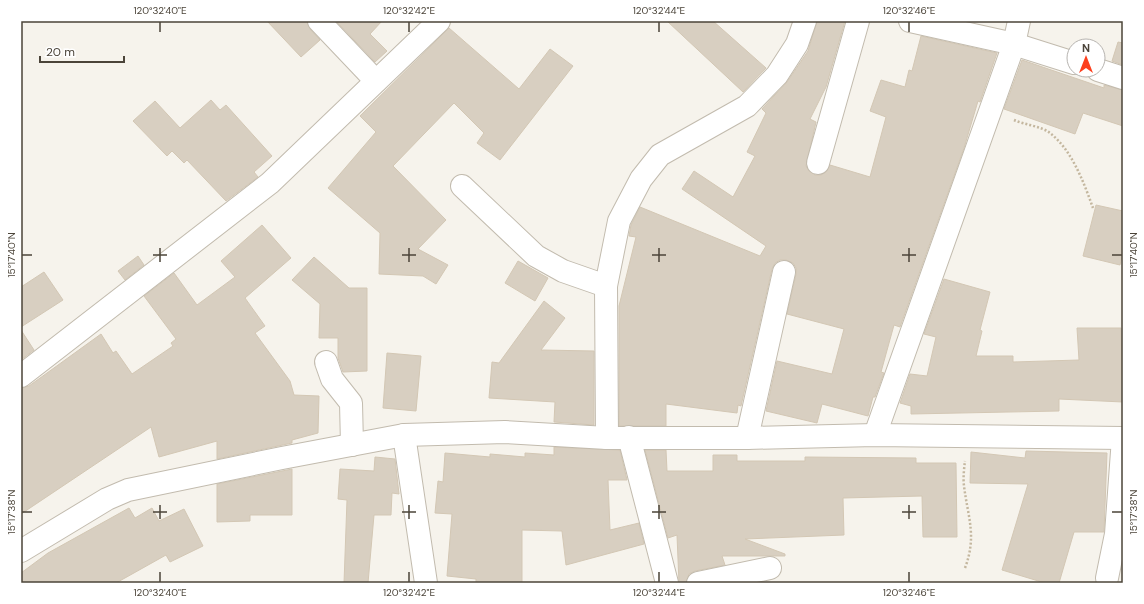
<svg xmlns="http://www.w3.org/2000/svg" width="1144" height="604" font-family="'DM Sans',sans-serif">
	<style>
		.building { fill: #d8cfc1; stroke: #d3c7b4 }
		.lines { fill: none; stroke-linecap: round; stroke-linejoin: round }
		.minor-casing { stroke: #c2bbae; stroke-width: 24 }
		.path { stroke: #c4b79f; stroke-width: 2.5; stroke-dasharray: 2 2; stroke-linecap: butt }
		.minor { stroke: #fff; stroke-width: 22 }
		.ticks { fill: none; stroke: #4b4439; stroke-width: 1.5 }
		.neatline { fill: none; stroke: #4b4439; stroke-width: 1.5 }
		.ticks-label { font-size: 10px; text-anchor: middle; fill: #4b4439 }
	</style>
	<rect width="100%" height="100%" fill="#f6f3ec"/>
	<g class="building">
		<polygon points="267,21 307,21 310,29 320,40 301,57"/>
		<polygon points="336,21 382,21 370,34 387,51 375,62"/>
		<polygon points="667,21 713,21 766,68 743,92"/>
		<polygon points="817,21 845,21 826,87 810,119 816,122 806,166 809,171 815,175 821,175 826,172 830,165 870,177 886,117 870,111 881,80 905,87 909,70 912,71 921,36 997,53 980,102 978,101 964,148 900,327 894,325 881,372 884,373 875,397 873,397 868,416 822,404 817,423 766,411 777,361 832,374 844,329 787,314 796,274 796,268 793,263 786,260 780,260 775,263 772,269 741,406 738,405 737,413 666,404 666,426 619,426 619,306 636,237 629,236 631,225 640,207 760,256 766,246 682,189 694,171 733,197 755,156 747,152 766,113 762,109 787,82 808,51"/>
		<polygon points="449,28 519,89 550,49 573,66 500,160 477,143 484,133 454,103 393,166 446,220 418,249 448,265 436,284 423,276 379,274 380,233 328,188 376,132 360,116"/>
		<polygon points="1118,42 1123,43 1123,65 1112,61"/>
		<polygon points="1022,60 1104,88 1104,85 1123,90 1123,126 1083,113 1075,134 1004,109"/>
		<polygon points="211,100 220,110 226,105 272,156 254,172 258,177 226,201 187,160 184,163 172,151 167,156 133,121 155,101 180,128"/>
		<polygon points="1096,205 1123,211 1123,252 1120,265 1083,256"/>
		<polygon points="262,225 291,258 245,298 265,326 255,333 290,381 294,395 319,396 318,433 292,440 292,443 217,459 217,441 159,457 151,427 21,514 21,388 29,386 101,334 113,353 116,351 132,374 173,346 171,343 176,339 144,296 174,273 197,305 235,277 221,261"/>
		<polygon points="138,256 144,265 125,280 118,271"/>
		<polygon points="314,257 349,288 367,288 367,371 343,372 338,358 338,338 319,338 320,304 292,280"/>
		<polygon points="518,261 548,278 535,301 505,283"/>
		<polygon points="44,272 63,300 21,327 21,287"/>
		<polygon points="944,279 990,292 980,330 982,331 976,356 1013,356 1013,362 1079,360 1077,328 1121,328 1123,402 1059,399 1059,411 911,414 911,406 900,403 910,374 927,376 936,337 924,334"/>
		<polygon points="544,301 565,318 541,350 594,351 594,425 554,422 555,402 489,398 492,362 499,363"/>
		<polygon points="21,330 34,350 21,360"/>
		<polygon points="387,353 421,356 416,411 383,408"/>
		<polygon points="554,447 620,450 627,480 608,480 610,530 639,523 644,544 566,565 562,531 522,530 522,583 476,583 476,579 447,576 452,514 435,513 438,481 443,482 445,453 490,457 490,454 525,457 525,453 554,455"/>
		<polygon points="645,450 666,450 667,471 713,471 713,455 737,455 737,461 805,461 805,457 916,458 916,463 956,463 957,537 923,537 922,496 843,498 844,535 745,539 785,554 785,556 722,556 725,565 695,571 689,574 686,583 679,583 677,535 668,538"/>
		<polygon points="1026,451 1107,453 1104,532 1074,532 1059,583 1045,583 1002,570 1028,484 970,483 971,452 1025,458"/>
		<polygon points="375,457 395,459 399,494 392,493 391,515 374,515 368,583 344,583 347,500 338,499 340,469 374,471"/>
		<polygon points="292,469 292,515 250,515 250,521 217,522 217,484"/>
		<polygon points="129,508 135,518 152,508 159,521 184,509 203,546 170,562 166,555 116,583 21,583 21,573 48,553"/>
	</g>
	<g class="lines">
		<defs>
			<g id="minor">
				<polyline points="319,21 376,81"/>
				<polyline points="910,21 1014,44 1074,63"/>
				<polyline points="1098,70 1123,78"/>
				<polyline points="818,163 858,21"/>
				<polyline points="462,186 536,256 563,271 606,286"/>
				<polyline points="326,362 332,379 351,403 352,445"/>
				<polyline points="21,376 270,183 439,21"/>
				<polyline points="404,435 426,583"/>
				<polyline points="875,435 1014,44 1019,21"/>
				<polyline points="629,437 667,583"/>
				<polyline points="607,438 606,286 619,221 641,179 660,155 747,106 777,75 797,44 805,21"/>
				<polyline points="747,438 784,272"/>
				<polyline points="21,551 107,499 128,490 282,458 404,435 505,432 607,438 747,438 875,435 1123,438"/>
				<polyline points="1107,578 1116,534 1123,438"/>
				<polyline points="698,583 770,568"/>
			</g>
		</defs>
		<use href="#minor" class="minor-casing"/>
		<g class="path">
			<path d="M1014,120C1025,125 1041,126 1050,133C1072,150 1084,183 1093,208"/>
			<path d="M965,568C977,536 968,518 964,486C963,478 964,469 965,461"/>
		</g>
		<use href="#minor" class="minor"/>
	</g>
	<path class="ticks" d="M160,22V32M409,22V32M659,22V32M909,22V32M160,248V262M409,248V262M659,248V262M909,248V262M22,255H32M153,255H167M402,255H416M652,255H666M902,255H916M1112,255H1122M160,505V519M409,505V519M659,505V519M909,505V519M22,512H32M153,512H167M402,512H416M652,512H666M902,512H916M1112,512H1122M160,572V582M409,572V582M659,572V582M909,572V582"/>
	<rect width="1144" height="604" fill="none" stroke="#ffffff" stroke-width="44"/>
	<g transform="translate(1086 58)"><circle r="19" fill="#ffffff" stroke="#b7b4b0"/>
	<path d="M0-3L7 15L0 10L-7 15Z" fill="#fc3f1d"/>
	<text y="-6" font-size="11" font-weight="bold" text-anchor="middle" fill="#4b4439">N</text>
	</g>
	<path d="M40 56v6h84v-6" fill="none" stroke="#4b4439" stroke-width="2"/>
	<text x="46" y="56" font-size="12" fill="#4b4439" stroke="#ffffff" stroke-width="3" paint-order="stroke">20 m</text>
	<rect x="22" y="22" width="1100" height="560" class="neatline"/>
	<g class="ticks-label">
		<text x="160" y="14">120°32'40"E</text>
		<text x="409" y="14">120°32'42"E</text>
		<text x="659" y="14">120°32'44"E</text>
		<text x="909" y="14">120°32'46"E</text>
		<text transform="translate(11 255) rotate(-90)" y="4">15°17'40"N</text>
		<text transform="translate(1133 255) rotate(-90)" y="4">15°17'40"N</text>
		<text transform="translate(11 512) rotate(-90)" y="4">15°17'38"N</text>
		<text transform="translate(1133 512) rotate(-90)" y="4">15°17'38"N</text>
		<text x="160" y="596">120°32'40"E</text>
		<text x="409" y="596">120°32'42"E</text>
		<text x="659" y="596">120°32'44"E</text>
		<text x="909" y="596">120°32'46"E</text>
	</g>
</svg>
